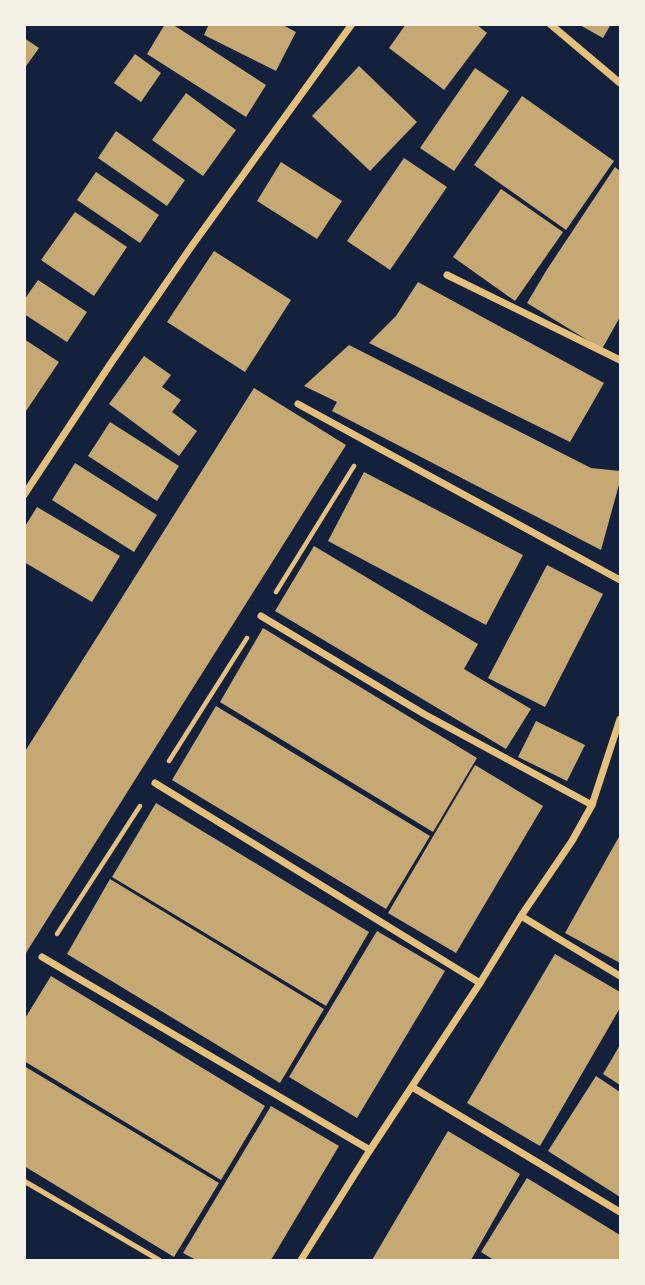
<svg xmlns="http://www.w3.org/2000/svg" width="645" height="1285" font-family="Roboto,sans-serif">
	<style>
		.building { fill: #c6a872 }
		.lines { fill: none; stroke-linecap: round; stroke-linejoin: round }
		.path { stroke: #e5c07b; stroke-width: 4.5 }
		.service { stroke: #e5c07b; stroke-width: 5 }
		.minor { stroke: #e5c07b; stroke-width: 7 }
	</style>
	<rect width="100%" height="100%" fill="#14213d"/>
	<g class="building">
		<polygon points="165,24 172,24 266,85 246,117 147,54"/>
		<polygon points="209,24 281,24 296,32 276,71 204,35"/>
		<polygon points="406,24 476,24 487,33 444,90 389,48"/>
		<polygon points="578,24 611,24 603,38"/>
		<polygon points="24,38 39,48 24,69"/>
		<polygon points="135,54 161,73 141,102 114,83"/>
		<polygon points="359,66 417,122 370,171 312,116"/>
		<polygon points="475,68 509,91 454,171 420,148"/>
		<polygon points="186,93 236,130 203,176 152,140"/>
		<polygon points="522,96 614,161 566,230 474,165"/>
		<polygon points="116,131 185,180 167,206 98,158"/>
		<polygon points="404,158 447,187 390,270 347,241"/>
		<polygon points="281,162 342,201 317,239 257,201"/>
		<polygon points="615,167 620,171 620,317 602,349 527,303 546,271"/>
		<polygon points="96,172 159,215 140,243 77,200"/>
		<polygon points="501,189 563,232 515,301 453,257"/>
		<polygon points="75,212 127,247 94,296 41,260"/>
		<polygon points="214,251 291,300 245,372 167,322"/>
		<polygon points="38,280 87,312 67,342 24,314 24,300"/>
		<polygon points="418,282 604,383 570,442 369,343 396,316"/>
		<polygon points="24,339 59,362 24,414"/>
		<polygon points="349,345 591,468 620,471 620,481 601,550 332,411 337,402 304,386"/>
		<polygon points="144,356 171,375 162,387 181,400 172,412 197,431 179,456 109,404"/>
		<polygon points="254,388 346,445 24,956 24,753"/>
		<polygon points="110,422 179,466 157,501 88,456"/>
		<polygon points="75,463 157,515 134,552 52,500"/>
		<polygon points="364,472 523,555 486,625 328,541"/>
		<polygon points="37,507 120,556 92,602 24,562 24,528"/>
		<polygon points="314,546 478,644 464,669 531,709 506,749 275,611"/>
		<polygon points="547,565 603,594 545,707 488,678"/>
		<polygon points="263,628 477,758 433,832 220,702"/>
		<polygon points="216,706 430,836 386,909 172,780"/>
		<polygon points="536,721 585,745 567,781 518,757"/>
		<polygon points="475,765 543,806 456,953 388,913"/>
		<polygon points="156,803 369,932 326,1006 112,877"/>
		<polygon points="620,835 620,963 565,933"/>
		<polygon points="110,879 324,1009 280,1083 67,954"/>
		<polygon points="377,931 445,971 357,1118 289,1077"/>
		<polygon points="555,954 620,992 620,1008 540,1146 467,1103"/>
		<polygon points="51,976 265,1106 221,1180 24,1061 24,1020"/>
		<polygon points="620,1045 620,1085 603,1074"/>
		<polygon points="24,1066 219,1183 174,1257 24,1166"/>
		<polygon points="596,1076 620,1092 620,1197 548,1151"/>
		<polygon points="271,1106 339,1146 271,1260 196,1260 183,1253"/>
		<polygon points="448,1131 520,1174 471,1260 372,1260"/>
		<polygon points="527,1178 620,1235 620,1260 494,1260 481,1252"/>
	</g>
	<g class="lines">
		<g class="path">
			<polyline points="276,592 354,466"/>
			<polyline points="169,761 247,638"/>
			<polyline points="57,934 140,806"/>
		</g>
		<polyline class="service" points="24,1181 159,1260"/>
		<g class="minor">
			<polyline points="550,24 620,83"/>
			<polyline points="447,275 620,360"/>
			<polyline points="298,404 620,580"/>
			<polyline points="24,495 111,363 191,247 352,24"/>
			<polyline points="261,616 424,714 592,805"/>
			<polyline points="155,783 480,983"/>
			<polyline points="521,916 620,976"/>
			<polyline points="42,957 370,1150"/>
			<polyline points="412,1087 620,1212"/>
			<polyline points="301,1260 370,1150 480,983 521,916 572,841 592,805 620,719"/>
		</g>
	</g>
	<rect width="645" height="1285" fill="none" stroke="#f6f1e7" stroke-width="52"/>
</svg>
